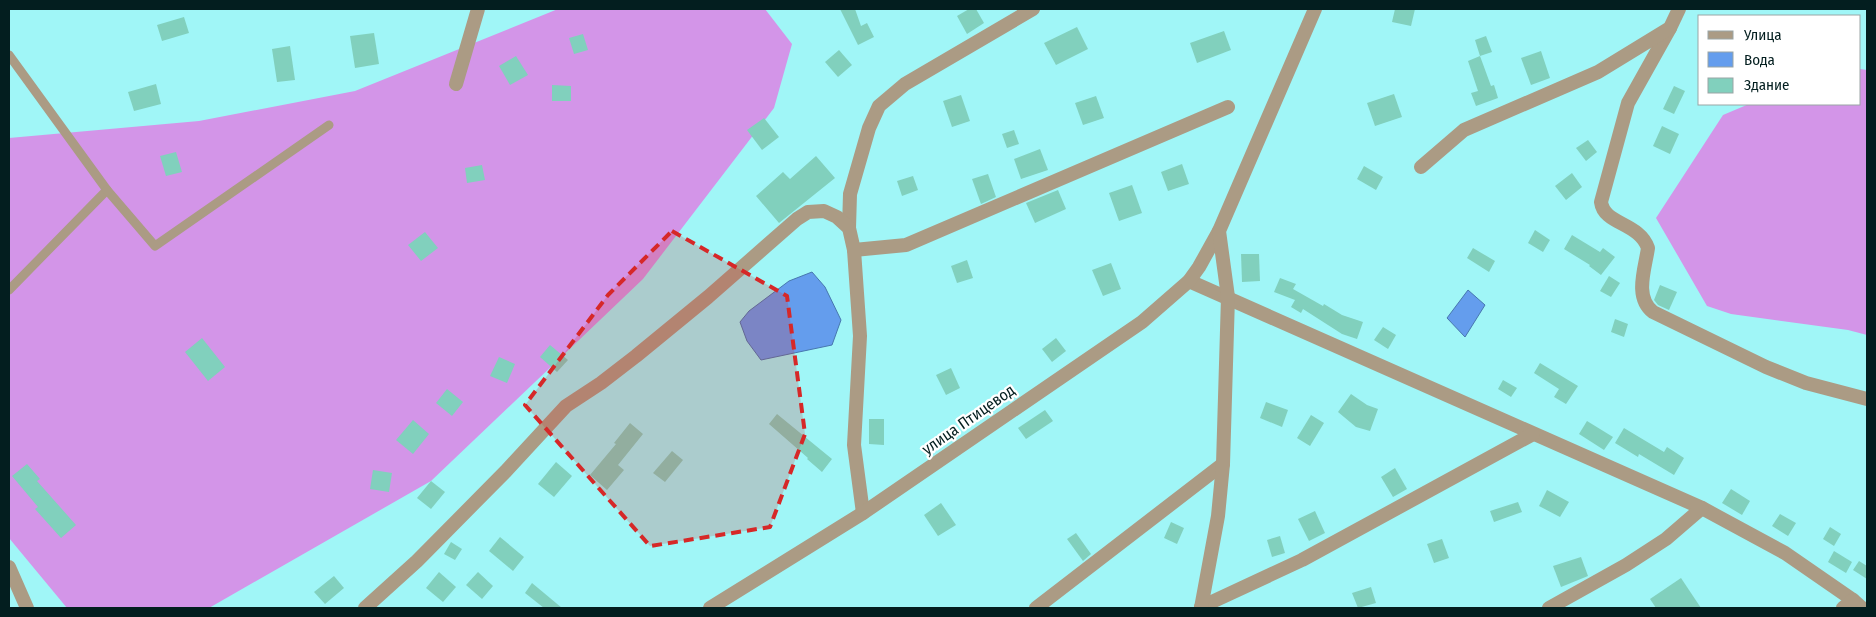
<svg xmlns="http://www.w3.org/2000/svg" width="1876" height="617" font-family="'Fira Sans Condensed',sans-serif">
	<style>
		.forest { fill: #d395e8 }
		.water { fill: #649ded; stroke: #4777af }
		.building { fill: #81d0bd }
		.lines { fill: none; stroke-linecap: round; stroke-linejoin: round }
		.service { stroke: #ab9b84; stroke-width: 9 }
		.minor { stroke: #ab9b84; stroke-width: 14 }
		.marked { fill: #d62828; fill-opacity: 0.2; stroke: #d62828; stroke-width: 4; stroke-dasharray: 10 6; stroke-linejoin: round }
		.labels { text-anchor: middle; stroke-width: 4.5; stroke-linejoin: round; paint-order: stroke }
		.street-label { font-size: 16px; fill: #031e1f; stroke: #fff }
	</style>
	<rect width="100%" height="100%" fill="#a0f6f7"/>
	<g class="forest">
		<polygon points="558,9 765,9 792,44 774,108 643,279 431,481 209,608 67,608 9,538 9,138 199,121 355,91"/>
		<polygon points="1860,69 1867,70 1867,335 1848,330 1731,314 1707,306 1656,218 1723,115 1749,104 1860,104"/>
	</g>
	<g class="water">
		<polygon points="812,272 825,287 841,320 832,345 761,360 747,341 740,322 749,311 789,281"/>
		<polygon points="1468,290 1485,305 1465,337 1447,318"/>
	</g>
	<g class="building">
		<polygon points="840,9 855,9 861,26 867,23 874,37 858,45"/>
		<polygon points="969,9 976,9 984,23 967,34 957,16"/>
		<polygon points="1395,9 1415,9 1411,26 1392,22"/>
		<polygon points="184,17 189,33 162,41 157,25"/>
		<polygon points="1077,27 1088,49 1056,65 1044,43"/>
		<polygon points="1224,31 1231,50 1197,63 1190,43"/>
		<polygon points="374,33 379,64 355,68 350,36"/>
		<polygon points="583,34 588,50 574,54 569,38"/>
		<polygon points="1486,36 1492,52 1480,56 1475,40"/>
		<polygon points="290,46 295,80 277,82 272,49"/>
		<polygon points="839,50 852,65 838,77 825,62"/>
		<polygon points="1541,51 1550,78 1531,85 1521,58"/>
		<polygon points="516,56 528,75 510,85 499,66"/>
		<polygon points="1480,56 1491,86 1494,85 1498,98 1476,106 1471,93 1478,91 1468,61"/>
		<polygon points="156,84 161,104 134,111 128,92"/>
		<polygon points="552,85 571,86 571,101 552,101"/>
		<polygon points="1674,86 1685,91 1674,114 1663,109"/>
		<polygon points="1394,94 1402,117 1375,126 1367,103"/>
		<polygon points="961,95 970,121 952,127 943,101"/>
		<polygon points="1096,96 1104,118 1083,125 1075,103"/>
		<polygon points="764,118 779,137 762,150 747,130"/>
		<polygon points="1662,126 1679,134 1670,154 1653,146"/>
		<polygon points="1014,130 1019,144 1007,148 1002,134"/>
		<polygon points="1588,140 1597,152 1586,161 1576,148"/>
		<polygon points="1040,149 1048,170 1021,179 1014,159"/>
		<polygon points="176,152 182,172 166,176 160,156"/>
		<polygon points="816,156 835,178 779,223 756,196 783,172 790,179"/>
		<polygon points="1182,164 1189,184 1168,191 1161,172"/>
		<polygon points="482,165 485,180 467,183 465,168"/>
		<polygon points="1364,166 1383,177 1376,190 1357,179"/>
		<polygon points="1572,173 1582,187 1566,200 1555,186"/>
		<polygon points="988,174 996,197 981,204 972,179"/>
		<polygon points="913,176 918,190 902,196 897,181"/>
		<polygon points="1132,185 1142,213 1119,221 1109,193"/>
		<polygon points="1058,190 1066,209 1035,223 1026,203"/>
		<polygon points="1535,230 1550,240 1543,252 1528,243"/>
		<polygon points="425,232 438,248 421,261 408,245"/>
		<polygon points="1572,235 1600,252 1603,248 1615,257 1601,275 1589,266 1590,265 1564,249"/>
		<polygon points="1473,248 1495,261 1489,272 1467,258"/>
		<polygon points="1241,254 1259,254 1260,281 1242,282"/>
		<polygon points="967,260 973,278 957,283 951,266"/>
		<polygon points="1111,263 1121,289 1103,296 1092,270"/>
		<polygon points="1609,276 1620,283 1611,297 1600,291"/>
		<polygon points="1280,278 1296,284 1293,289 1323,306 1324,304 1342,315 1363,322 1357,339 1342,334 1303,309 1301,313 1291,307 1295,300 1274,292"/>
		<polygon points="1660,285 1677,292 1669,310 1658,305 1654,300"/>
		<polygon points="1615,319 1628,324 1624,337 1611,332"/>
		<polygon points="1383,327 1396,335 1388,349 1374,340"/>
		<polygon points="202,338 225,367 208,381 185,352"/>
		<polygon points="1056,338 1066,351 1052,362 1042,349"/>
		<polygon points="550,345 568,360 557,372 540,357"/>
		<polygon points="499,357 515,364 507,383 490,376"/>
		<polygon points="1540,363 1578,386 1566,404 1554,397 1559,389 1534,373"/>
		<polygon points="951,368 960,388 946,395 936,375"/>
		<polygon points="1503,380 1517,388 1511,397 1498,389"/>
		<polygon points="447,389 463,402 452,416 436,403"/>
		<polygon points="1351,394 1367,405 1378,409 1370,431 1356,427 1338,412"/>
		<polygon points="1266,402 1288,410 1282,427 1260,418"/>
		<polygon points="1045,410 1053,421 1026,439 1018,428"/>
		<polygon points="777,414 832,459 822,472 807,459 808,458 769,424"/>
		<polygon points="1311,415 1324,423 1310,446 1297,438"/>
		<polygon points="869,419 884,419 884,445 869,444"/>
		<polygon points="413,420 429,434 413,454 396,440"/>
		<polygon points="1587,421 1613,437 1604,450 1579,434"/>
		<polygon points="630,423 643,434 618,465 624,470 607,490 590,475 616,444 614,443"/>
		<polygon points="1624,428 1664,452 1667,447 1684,458 1674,475 1639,454 1638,457 1615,443"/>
		<polygon points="672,451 683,460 665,482 653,473"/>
		<polygon points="556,462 572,476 554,497 538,484"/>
		<polygon points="27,464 40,479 37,481 76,525 61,538 35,509 38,507 12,476"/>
		<polygon points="1395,468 1407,489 1393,497 1381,477"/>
		<polygon points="373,470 392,473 389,492 370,489"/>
		<polygon points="431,481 445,492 431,509 417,498"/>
		<polygon points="1731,489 1750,501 1742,515 1722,503"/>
		<polygon points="1547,490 1569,502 1560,517 1539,506"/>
		<polygon points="1518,502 1522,512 1494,522 1490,511"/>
		<polygon points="941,503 956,525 938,536 924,515"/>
		<polygon points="1315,511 1325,533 1309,541 1298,519"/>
		<polygon points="1780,514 1796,523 1788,536 1772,526"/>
		<polygon points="1171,522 1184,528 1177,544 1164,538"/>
		<polygon points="1830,527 1841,534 1834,546 1823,539"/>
		<polygon points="1076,533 1091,554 1083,561 1067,539"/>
		<polygon points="1280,536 1285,553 1272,557 1267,540"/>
		<polygon points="500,537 524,557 513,571 489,551"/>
		<polygon points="1442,539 1449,558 1434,563 1427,544"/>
		<polygon points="451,542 462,549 455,560 444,554"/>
		<polygon points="1834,551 1852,562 1846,573 1828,562"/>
		<polygon points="1581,557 1588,576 1561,587 1553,566"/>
		<polygon points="1859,561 1867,566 1867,579 1853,570"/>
		<polygon points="439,572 456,587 443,602 426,588"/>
		<polygon points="478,572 493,586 482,599 466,585"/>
		<polygon points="334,576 344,588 325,604 314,592"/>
		<polygon points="1681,578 1701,608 1656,608 1650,599"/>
		<polygon points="532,583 562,608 544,608 525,593"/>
		<polygon points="1371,587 1376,603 1358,608 1352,593"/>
	</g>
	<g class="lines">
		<g class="service">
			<polyline points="9,55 107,190 9,290"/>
			<polyline points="107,190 155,246 329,125"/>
		</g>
		<g class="minor">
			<path d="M1670,28L1628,103L1601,202C1604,225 1639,222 1648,248C1645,269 1634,297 1653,312L1766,367L1806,383L1867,399"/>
			<polyline points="456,84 478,9"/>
			<polyline points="1421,167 1464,130 1598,72 1670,28 1679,9"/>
			<polyline points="849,228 850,194 869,128 879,106 905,84 1033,9"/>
			<polyline points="854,250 906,245 1228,107"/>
			<polyline points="1189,281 1702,508 1785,553 1853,600 1862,608"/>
			<polyline points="9,567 27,608"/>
			<polyline points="1201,607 1302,560 1533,434"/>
			<polyline points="365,608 417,561 506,471 566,406 601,383 636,356 708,297 797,219 808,212 824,211 837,217 849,228 854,250 860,336 854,445 863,513"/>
			<polyline points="710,608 863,513 1142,322 1189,281 1199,267 1219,231"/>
			<polyline points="1036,608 1223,464"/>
			<polyline points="1201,608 1218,516 1223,464 1228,297 1219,231 1315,9"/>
			<polyline points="1549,608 1626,565 1666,539 1702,508"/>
			<polyline points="1843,608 1853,600"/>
		</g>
	</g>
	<path class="marked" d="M672,231L787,296L805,434L770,527L650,546L525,405L608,295Z"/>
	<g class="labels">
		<g class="street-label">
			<text transform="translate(968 419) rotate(-35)" y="6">улица Птицевод</text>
		</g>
	</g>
	<rect width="1876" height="617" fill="none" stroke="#031e1f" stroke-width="20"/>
	<rect x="1698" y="15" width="162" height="90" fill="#ffffff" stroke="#9aa5a5"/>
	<rect x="1708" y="31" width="25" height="8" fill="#ab9b84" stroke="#9aa5a5"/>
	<text x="1744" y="40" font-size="15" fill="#031e1f">Улица</text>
	<rect x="1708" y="52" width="25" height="15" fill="#649ded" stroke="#9aa5a5"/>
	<text x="1744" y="65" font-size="15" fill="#031e1f">Вода</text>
	<rect x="1708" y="78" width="25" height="15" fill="#81d0bd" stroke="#9aa5a5"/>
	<text x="1744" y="90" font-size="15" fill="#031e1f">Здание</text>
</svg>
